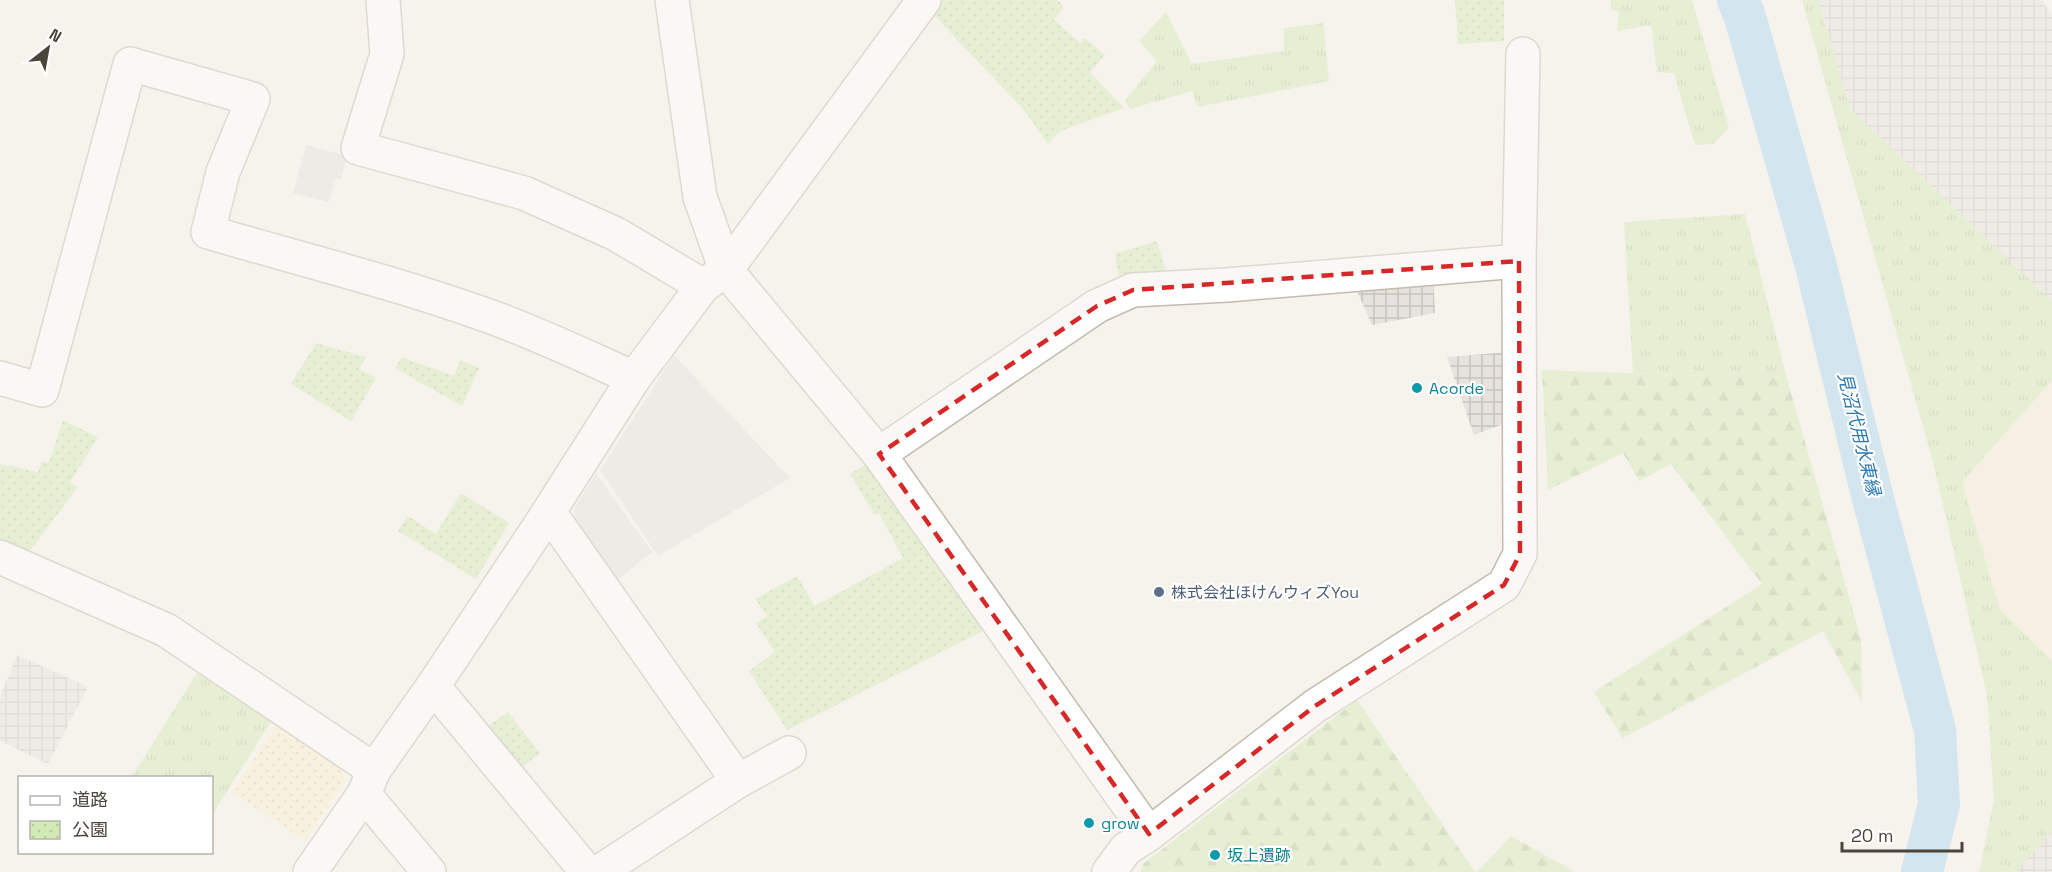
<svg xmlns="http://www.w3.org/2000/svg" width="2052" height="872" font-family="'Space Grotesk','Noto Sans JP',sans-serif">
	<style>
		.commercial { fill: #f7ead8 }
		.industrial { fill: url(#industrial-grid) }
		.grass { fill: url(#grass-tufts) }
		.forest { fill: url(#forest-firs) }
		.sand { fill: url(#sand-dots) }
		.park { fill: url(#park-dots) }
		.parking { fill: #e5e3e0 }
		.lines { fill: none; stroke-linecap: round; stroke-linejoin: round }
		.canal { stroke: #a9d4f2; stroke-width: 42 }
		.minor-casing { stroke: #c2bbae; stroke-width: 36 }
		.minor { stroke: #fff; stroke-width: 33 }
		.marked { fill: none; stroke: #d62828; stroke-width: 4.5; stroke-dasharray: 12 8; stroke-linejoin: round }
		.culture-dot { fill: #0f9aa8; stroke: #fff; stroke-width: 2 }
		.service-dot { fill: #5c6f8a; stroke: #fff; stroke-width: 2 }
		.labels { text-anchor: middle; stroke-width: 4.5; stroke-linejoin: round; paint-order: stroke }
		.culture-label { font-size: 16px; fill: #0d838f; stroke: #fff; text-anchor: start }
		.service-label { font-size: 16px; fill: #4e5e75; stroke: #fff; text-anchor: start }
		.water-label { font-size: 18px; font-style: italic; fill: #2e7ab2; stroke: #fff }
	</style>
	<defs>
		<pattern id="industrial-grid" width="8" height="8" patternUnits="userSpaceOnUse" patternTransform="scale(1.5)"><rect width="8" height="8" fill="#e6e2dd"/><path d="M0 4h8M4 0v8" fill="none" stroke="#c7c3be"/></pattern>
		<pattern id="grass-tufts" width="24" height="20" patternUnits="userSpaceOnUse" patternTransform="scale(1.5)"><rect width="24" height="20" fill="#d2eab5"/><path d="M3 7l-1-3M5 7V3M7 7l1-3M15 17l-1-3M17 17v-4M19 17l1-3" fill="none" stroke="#b6ca9c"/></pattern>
		<pattern id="forest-firs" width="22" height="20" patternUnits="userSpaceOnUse" patternTransform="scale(1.5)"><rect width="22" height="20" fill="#d2eab5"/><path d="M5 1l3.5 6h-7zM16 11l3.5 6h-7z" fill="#b6ca9c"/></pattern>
		<pattern id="sand-dots" width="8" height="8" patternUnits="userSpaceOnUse" patternTransform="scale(1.5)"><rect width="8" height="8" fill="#f9efc9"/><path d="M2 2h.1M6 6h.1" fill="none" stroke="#d7cead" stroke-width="1.8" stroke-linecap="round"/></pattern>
		<pattern id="park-dots" width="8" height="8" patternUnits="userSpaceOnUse" patternTransform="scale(1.5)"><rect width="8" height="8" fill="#d2eab5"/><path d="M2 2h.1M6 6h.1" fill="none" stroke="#b6ca9c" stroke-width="1.8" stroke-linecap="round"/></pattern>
	</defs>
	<rect width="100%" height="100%" fill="#f6f3ec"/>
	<polygon class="commercial" points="2052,380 2052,661 2000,610 1962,482"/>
	<g class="industrial">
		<polygon points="1818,0 2042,0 2052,15 2052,301 1852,115"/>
		<polygon points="1433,277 1435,313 1372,325 1354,284"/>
		<polygon points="1509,352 1503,424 1474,435 1447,357"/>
		<polygon points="17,655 88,687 48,764 0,741 0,697"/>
		<polygon points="2052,832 2052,872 2015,872"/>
	</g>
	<g class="grass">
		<polygon points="1611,0 1692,0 1729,128 1713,144 1695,145 1674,73 1657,72 1651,25 1617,31 1619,11 1611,10"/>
		<polygon points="1802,0 1818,0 1850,108 2052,301 2052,380 1962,482 2000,610 2052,661 2052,832 2015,872 1979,872 1994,800 1987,695 1933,462"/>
		<polygon points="1166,12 1192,64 1284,51 1284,28 1323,23 1329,81 1198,107 1192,91 1130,109 1125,101 1157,61 1139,41"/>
		<polygon points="1745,214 1787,379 1633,373 1624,222"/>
		<polygon points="197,673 272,720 212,815 212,778 131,778"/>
	</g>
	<g class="forest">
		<polygon points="1542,370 1787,379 1861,639 1862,702 1823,631 1623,738 1594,692 1762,584 1671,464 1639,481 1623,453 1548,490"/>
		<polygon points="1357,700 1475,872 1141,872 1143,864"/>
		<polygon points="1511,836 1575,872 1477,872"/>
	</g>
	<polygon class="sand" points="277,725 344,769 344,781 305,841 232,792"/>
	<g class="park">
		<polygon points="936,0 1057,0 1064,6 1054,20 1080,43 1085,38 1105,55 1090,72 1124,108 1060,131 1048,144 1023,109 929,10"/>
		<polygon points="1455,0 1504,0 1504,41 1458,44"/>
		<polygon points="1157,241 1167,275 1119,281 1115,254"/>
		<polygon points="316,343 366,357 359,369 376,378 351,421 291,384"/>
		<polygon points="402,357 454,376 460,360 479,368 462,406 395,368"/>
		<polygon points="63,420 98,437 70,482 78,487 29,552 0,540 0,464 38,472 42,461 49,463"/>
		<polygon points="871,461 987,629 787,730 749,671 775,652 756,623 767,616 755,599 797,576 815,606 903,558 879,513 875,515 850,474"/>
		<polygon points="461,493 509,523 476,579 398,531 408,516 436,534"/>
		<polygon points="508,712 540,753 519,769 487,727"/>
	</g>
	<g class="parking">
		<polygon points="306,145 347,156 341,179 336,178 329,202 293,193"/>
		<polygon points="674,355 790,478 658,556 600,470"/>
		<polygon points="596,473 652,552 612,584 575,520 574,509"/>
	</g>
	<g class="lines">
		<polyline class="canal" points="1738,0 1745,17 1816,266 1872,495 1935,730 1939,804 1922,872"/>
		<defs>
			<g id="minor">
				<polyline points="383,0 387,54 358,148 524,193 616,234 703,286"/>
				<polyline points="672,0 700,197 726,270 879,454 1149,834 1126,849 1109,872"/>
				<path d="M0,378L42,390L130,64L253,99L223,172L208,232C300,259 393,282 483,314C535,332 584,356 634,378"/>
				<polyline points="879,454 1097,306 1133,290 1227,285 1519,261"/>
				<polyline points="549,512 738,781"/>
				<polyline points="0,557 166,630 374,770"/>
				<polyline points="433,686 587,872"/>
				<polyline points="364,794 429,872"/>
				<polyline points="1149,834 1315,706 1504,585 1520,554 1519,261 1523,54"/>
				<polyline points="310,872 364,794 374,770 433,686 539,527 634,378 703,286 726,270 924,0"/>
				<polyline points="599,872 738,781 789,753"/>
			</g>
		</defs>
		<use href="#minor" class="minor-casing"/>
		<use href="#minor" class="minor"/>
	</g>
	<path d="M0 0H2052V872H0ZM1519,261L1520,554L1504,585L1315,706L1149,834L879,454L1097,306L1133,290Z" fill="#f6f3ec" fill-opacity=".55" fill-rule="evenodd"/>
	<path class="marked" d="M1519,261L1520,554L1504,585L1315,706L1149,834L879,454L1097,306L1133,290Z"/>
	<g class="culture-dot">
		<circle cx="1417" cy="388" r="6"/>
		<circle cx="1089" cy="823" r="6"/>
		<circle cx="1215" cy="855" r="6"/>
	</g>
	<circle class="service-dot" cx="1159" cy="592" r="6"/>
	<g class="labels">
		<g class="culture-label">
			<text x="1429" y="394">Acorde</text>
			<text x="1101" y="829">grow</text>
			<text x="1227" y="861">坂上遺跡</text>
		</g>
		<g class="service-label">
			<text x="1171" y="598">株式会社ほけんウィズYou</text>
		</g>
		<g class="water-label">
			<text transform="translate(1859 434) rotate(76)" y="6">見沼代用水東縁</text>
		</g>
	</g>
	<rect x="18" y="776" width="195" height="78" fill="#ffffff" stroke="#b7b4b0" stroke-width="1.5"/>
	<rect x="30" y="796" width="30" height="9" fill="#ffffff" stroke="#b7b4b0" stroke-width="1.5"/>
	<text x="72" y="806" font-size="18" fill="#4b4439">道路</text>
	<rect x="30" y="821" width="30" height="18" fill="url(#park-dots)" stroke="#b7b4b0" stroke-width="1.5"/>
	<text x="72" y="836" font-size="18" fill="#4b4439">公園</text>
	<g transform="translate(48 48) rotate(31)" stroke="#ffffff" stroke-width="4.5" paint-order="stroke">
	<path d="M0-4.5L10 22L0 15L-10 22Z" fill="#4b4439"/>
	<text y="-9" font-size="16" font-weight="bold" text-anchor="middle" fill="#4b4439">N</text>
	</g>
	<path d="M1842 842v9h120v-9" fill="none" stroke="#4b4439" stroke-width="3"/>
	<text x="1851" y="842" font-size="18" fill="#4b4439" stroke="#ffffff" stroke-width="4.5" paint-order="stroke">20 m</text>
</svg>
